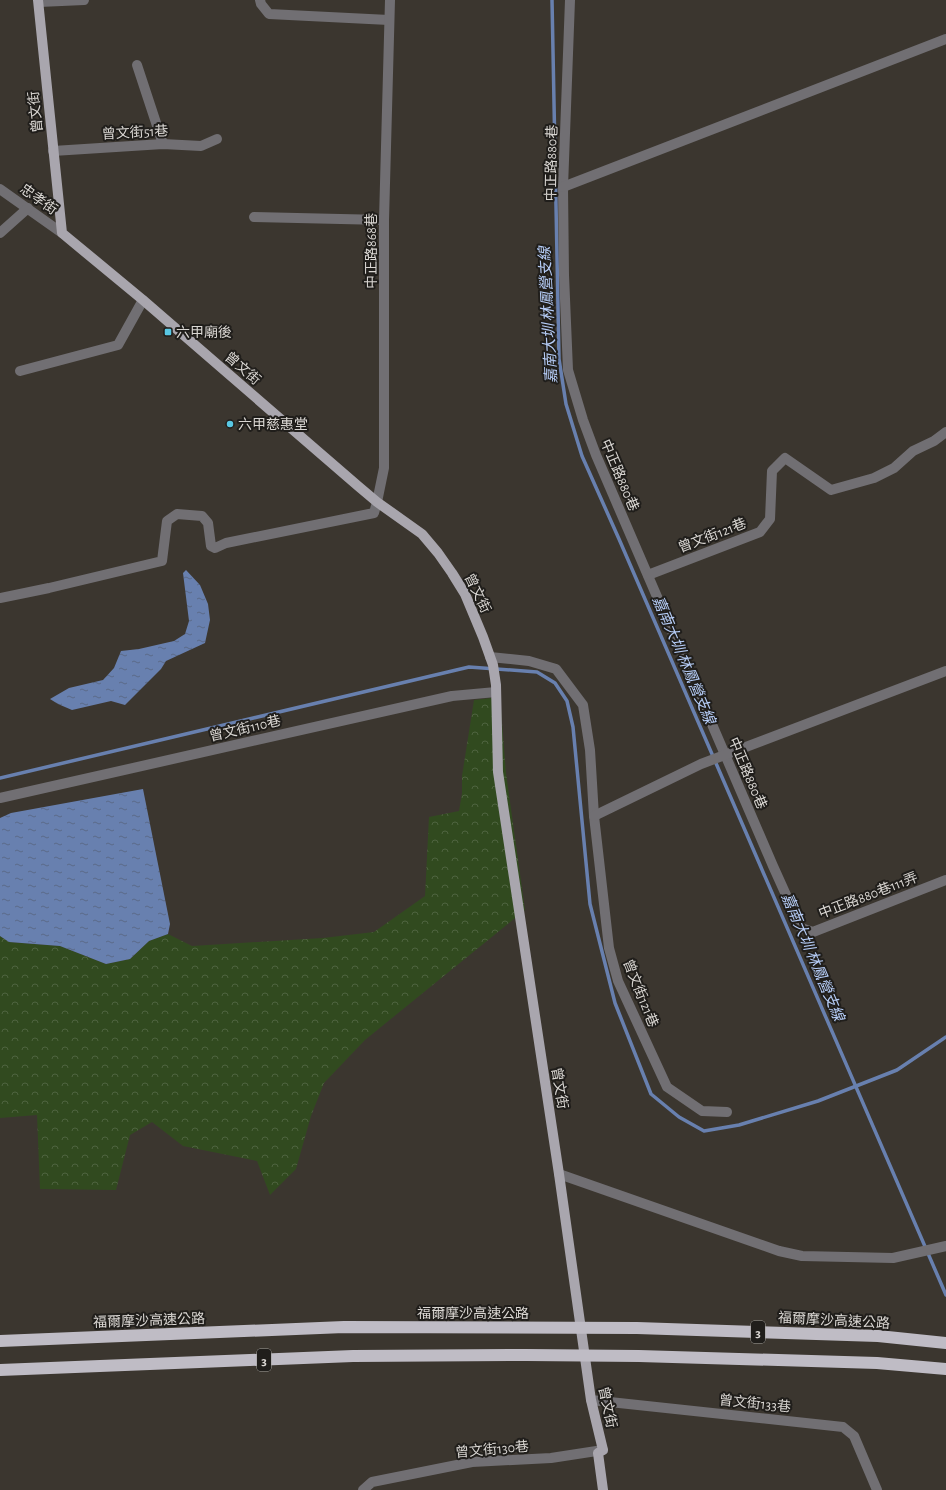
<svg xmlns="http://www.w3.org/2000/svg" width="946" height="1490" font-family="'Alegreya Sans','Noto Sans TC',sans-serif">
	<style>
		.forest { fill: url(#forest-crowns) }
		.water { fill: url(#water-ripples) }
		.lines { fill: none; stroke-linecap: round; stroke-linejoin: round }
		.stream { stroke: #6880af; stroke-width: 3.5 }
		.minor { stroke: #716f73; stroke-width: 10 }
		.major { stroke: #a9a6ae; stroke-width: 10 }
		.highway { stroke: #bfbcc5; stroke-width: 12 }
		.poi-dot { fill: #59c8e4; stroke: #201e1b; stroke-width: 1.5 }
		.labels { text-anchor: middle; stroke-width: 4; stroke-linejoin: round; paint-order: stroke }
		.shield { fill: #201e1b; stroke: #a2a09c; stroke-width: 1 }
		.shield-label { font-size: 13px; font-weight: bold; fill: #dad7d3 }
		.street-label { font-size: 14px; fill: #dad7d3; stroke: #201e1b }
		.poi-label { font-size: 14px; fill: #dad7d3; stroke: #201e1b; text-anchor: start }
		.water-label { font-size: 15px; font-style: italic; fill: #b6cdf7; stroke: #201e1b }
	</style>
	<defs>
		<pattern id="forest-crowns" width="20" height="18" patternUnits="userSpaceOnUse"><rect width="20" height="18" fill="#314a1f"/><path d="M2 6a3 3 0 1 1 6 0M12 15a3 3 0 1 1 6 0" fill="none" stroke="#4e633f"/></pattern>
		<pattern id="water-ripples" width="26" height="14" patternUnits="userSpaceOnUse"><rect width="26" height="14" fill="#6880af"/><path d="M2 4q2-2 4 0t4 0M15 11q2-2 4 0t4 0" fill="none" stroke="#5a6a88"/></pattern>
	</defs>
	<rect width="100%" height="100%" fill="#3b362f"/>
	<polygon class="forest" points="500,697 506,773 525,910 365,1040 324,1083 311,1116 296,1169 270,1195 257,1161 183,1146 152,1122 130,1135 116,1190 40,1189 37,1115 0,1118 0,936 9,942 60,946 106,964 130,959 149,941 168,934 192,946 323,938 374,932 425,896 429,817 459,811 462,793 462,776 474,700"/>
	<g class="water">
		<polygon points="186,570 200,585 208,604 210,620 205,643 166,661 161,669 125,705 111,701 72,710 58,704 50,699 69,688 103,680 114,668 121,651 139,649 174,641 185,634 189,621 183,573"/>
		<polygon points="143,789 170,924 168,934 149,941 130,959 106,964 60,946 9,942 0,936 0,818 11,813"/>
	</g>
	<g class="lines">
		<g class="stream">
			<polyline points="552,0 559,359 566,404 582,456 619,539 946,1295"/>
			<polyline points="0,778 469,667 537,672 555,683 567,701 573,727 590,904 615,1003 651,1094 679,1117 704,1131 739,1125 818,1101 897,1070 946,1037"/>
		</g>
		<g class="minor">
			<polyline points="260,0 261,4 269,14 389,20"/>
			<polyline points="570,0 563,187 564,275 568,370 583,420 596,455 773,866 801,928 813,932 946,880"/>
			<polyline points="39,2 84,0"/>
			<polyline points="137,65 163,144"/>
			<polyline points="53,151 163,144 201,146 217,139"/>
			<polyline points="563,187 946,39"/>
			<polyline points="0,189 62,233"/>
			<polyline points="254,217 384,220"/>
			<polyline points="0,233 28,208"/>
			<polyline points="20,371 118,345 143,300"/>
			<polyline points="648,575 760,532 770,519 772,471 785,458 831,490 874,478 894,468 913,451 934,441 946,432"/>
			<polyline points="0,598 49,588 162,561 167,521 177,514 202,516 208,523 211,546 215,548 226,543 374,513 377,502 384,468 384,220 390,0"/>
			<polyline points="490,657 529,661 556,669 583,705 590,750 594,816 609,948 618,981 667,1087 702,1111 727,1112"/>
			<polyline points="0,798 452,696 496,692"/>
			<polyline points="594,816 701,764 946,671"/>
			<polyline points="559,1174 779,1251 802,1256 893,1258 946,1246"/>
			<polyline points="591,1400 843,1427 854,1436 877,1490"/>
			<polyline points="363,1490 372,1482 472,1462 551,1458 603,1450"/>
		</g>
		<polyline class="major" points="38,0 62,233 143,300 358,486 377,502 422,534 438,553 452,573 465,594 483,637 493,665 496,685 498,772 559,1174 591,1400 603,1450 598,1453 603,1490"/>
		<g class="highway">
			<polyline points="0,1341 344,1327 637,1328 878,1336 946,1343"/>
			<polyline points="0,1370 353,1356 527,1355 639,1356 877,1363 946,1369"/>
		</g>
	</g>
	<g class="poi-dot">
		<rect x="164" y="328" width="8" height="8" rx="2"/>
		<circle cx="230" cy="424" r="4"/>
	</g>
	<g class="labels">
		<g class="shield">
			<rect x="751" y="1321" width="14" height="22" rx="3"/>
			<rect x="257" y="1349" width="14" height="22" rx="3"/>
		</g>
		<g class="shield-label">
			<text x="758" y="1337">3</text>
			<text x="264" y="1365">3</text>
		</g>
		<g class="street-label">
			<text transform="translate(35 112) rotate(-96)" y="5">曾文街</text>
			<text transform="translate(135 132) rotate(-3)" y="5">曾文街51巷</text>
			<text transform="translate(551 163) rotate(-89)" y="5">中正路880巷</text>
			<text transform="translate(39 199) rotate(35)" y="5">忠孝街</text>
			<text transform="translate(371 251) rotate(-90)" y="5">中正路868巷</text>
			<text transform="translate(243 368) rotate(41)" y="5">曾文街</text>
			<text transform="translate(620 475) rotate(67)" y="5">中正路880巷</text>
			<text transform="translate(712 535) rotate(-21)" y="5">曾文街121巷</text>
			<text transform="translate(478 593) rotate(64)" y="5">曾文街</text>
			<text transform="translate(245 728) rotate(-13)" y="5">曾文街110巷</text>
			<text transform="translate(748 773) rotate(67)" y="5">中正路880巷</text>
			<text transform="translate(868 895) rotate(-21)" y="5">中正路880巷111弄</text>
			<text transform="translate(641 993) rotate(68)" y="5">曾文街121巷</text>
			<text transform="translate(560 1088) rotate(81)" y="5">曾文街</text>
			<text x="473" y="1318">福爾摩沙高速公路</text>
			<text transform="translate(149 1320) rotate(-2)" y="5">福爾摩沙高速公路</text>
			<text transform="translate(834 1320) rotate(3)" y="5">福爾摩沙高速公路</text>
			<text transform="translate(755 1403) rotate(6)" y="5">曾文街133巷</text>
			<text transform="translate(608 1407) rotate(78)" y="5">曾文街</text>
			<text transform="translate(492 1449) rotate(-5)" y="5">曾文街130巷</text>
		</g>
		<g class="poi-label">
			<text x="176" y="337">六甲廟後</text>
			<text x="238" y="429">六甲慈惠堂</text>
		</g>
		<g class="water-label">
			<text transform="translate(548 315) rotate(-93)" y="5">嘉南大圳 林鳳營支線</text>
			<text transform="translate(684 660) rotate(67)" y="5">嘉南大圳 林鳳營支線</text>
			<text transform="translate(813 957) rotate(67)" y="5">嘉南大圳 林鳳營支線</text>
		</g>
	</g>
</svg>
